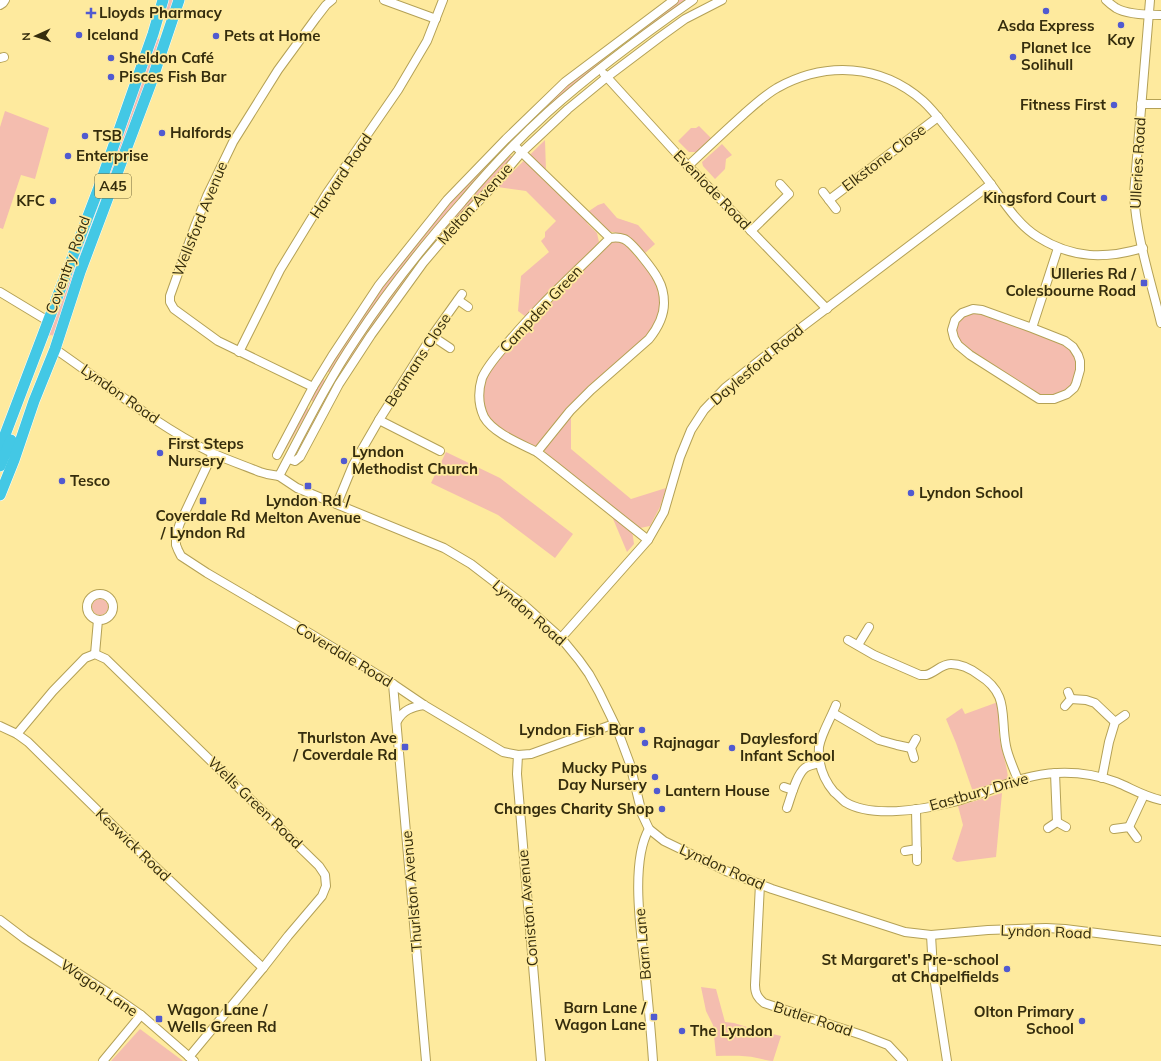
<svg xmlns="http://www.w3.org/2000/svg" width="1161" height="1061" font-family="Mulish,sans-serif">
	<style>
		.green { fill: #f4bdaf }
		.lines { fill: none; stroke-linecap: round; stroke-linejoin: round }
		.minor-casing { stroke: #b4a156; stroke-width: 10 }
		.highway-casing { stroke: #fff; stroke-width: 12 }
		.minor { stroke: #fff; stroke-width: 8 }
		.highway { stroke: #43c8e5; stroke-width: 11 }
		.poi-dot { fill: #515ad0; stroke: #feea9e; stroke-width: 1.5 }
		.labels { text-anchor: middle; stroke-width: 3.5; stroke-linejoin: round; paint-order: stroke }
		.shield { fill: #feea9e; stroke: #716638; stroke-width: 1 }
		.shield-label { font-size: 14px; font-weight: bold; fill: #352d0d }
		.poi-label { font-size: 15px; font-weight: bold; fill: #352d0d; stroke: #feea9e; text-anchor: start }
		.street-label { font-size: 15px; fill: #352d0d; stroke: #feea9e }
	</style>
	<rect width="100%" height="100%" fill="#feea9e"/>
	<g class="green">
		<polygon points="169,0 175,0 169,18 164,17 159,32 158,31"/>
		<polygon points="679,0 687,0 619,47 571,87 515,137 476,179 428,234 393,279 345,348 330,372 327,372 327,371 378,291 447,206 524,125 583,71 664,10"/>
		<polygon points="165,24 166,24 55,336 51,335 46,337 155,38 160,39"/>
		<polygon points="5,111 49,128 35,179 21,175 3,229 0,228 0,127"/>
		<polygon points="699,126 711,138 697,152 689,152 678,141 691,128 696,128"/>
		<polygon points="545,140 546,171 586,213 598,205 604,203 617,218 638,225 655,244 644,254 632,240 623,234 607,231 592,218 587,223 597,233 599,242 595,247 526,317 518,311 521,276 549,252 541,241 545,237 545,232 556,221 526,191 497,187"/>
		<polygon points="722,144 732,155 726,159 725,169 715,179 703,166 702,162"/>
		<polygon points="510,156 512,156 513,157 453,224 419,266 296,456 294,455 324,399 346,360 396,287 467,200"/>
		<polygon points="614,241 624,243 654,278 660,294 660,314 653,329 539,445 535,446 528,445 506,434 494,423 487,414 483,401 483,389 485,379 501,354 610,243"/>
		<polygon points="972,312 984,313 1067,346 1076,357 1078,371 1069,389 1052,396 1040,396 966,348 958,341 956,328 958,322 966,314"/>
		<polygon points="324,379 325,382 313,402 311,399 321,380"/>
		<polygon points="306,406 308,408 308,411 286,449 283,447"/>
		<polygon points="571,415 571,449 631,499 666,488 660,507 650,526 640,528 547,457 545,453 545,449"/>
		<polygon points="446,452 500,478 573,534 555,558 498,515 431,483"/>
		<polygon points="611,514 632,530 634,544 627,552"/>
		<circle cx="100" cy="607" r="8"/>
		<path d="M998,702C1000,714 997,728 1000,740C1002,753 1007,765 1008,778L973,792L956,743L946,719L962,708L965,714Z"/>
		<polygon points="1002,793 996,857 957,862 952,859 963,825 958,806"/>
		<path d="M701,987L716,989L725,1022L734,1023L760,1031L781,1036L773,1061C767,1061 763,1059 757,1058C744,1055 730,1056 716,1056L713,1025L706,1011Z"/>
		<polygon points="140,1029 183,1061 111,1061"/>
	</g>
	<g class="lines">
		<defs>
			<g id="minor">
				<polyline points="384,0 436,19"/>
				<path d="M1106,0C1109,3 1113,6 1116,8C1126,14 1150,15 1161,15"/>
				<path d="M1150,0L1134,194C1136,236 1151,282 1161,323"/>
				<polyline points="0,5 3,3 5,0"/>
				<polyline points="0,58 4,57"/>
				<polyline points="604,74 688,166 827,309"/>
				<polyline points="1141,104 1161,104"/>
				<path d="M514,145L610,238C615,237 619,237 624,239C632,242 654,271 658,279C662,286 664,295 664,303C664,316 657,329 649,339L591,390L570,411L537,452C521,444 493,433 484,417C478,404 478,391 482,378C486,369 498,354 505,346C537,307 574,274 610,238"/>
				<path d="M688,166C707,148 725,131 744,114C754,105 765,95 777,88C826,61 881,64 923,101C933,110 941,121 949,131C963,148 977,166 990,183C1004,202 1018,225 1038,237C1073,259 1105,259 1143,248"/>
				<polyline points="823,192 836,209"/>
				<polyline points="829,200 938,117"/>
				<polyline points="751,231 789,194 780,184"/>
				<polyline points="0,292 48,321"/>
				<polyline points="458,300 468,307"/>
				<polyline points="1032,328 1065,341 1073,347 1078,355 1080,361 1080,370 1076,384 1074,388 1067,394 1054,399 1039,399 970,355 958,345 954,338 952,330 955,320 962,313 973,309 982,310 1032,328 1058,248"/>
				<polyline points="432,336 450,348"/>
				<path d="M55,349C106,384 156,425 212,453C228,460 245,466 260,472L267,474L279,476L297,488L444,548L471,564L523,604L561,638L579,660L589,674L599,692L617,729L630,764L642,814L649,829L664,841L726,871L772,889L905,932L931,935L988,930L1046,928L1065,929L1161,941"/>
				<polyline points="239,352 280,270 327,193 398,90 427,41 443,0"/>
				<polyline points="313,387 218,341 174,309 170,302 170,296 195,226 207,196 233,142 278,70 316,18 326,5 332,0"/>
				<polyline points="379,420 440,451"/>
				<polyline points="537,452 555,466 648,540"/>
				<polyline points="213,453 180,523 176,535 176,545 178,550 181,556 207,573 311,634 393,684 424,705 503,752 518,755 531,754 614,724"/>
				<polyline points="277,455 313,387 332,356 379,285 447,200 506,139 565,82 674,0"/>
				<polyline points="289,459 295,461 300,457 339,384 371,335 423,263 451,230 494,185 521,153 568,109 607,77 660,37 685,19 722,0"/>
				<path d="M279,476C304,429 327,382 356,339C388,290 424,245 462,202C489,170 517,140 548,112C594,71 643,35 693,0"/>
				<polyline points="337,504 353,465 379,420 432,336 462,294"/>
				<circle cx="100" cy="607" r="13"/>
				<polyline points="561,638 648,540 664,512 680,457 691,430 704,410 725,388 794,333 991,184"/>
				<path d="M848,640L874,655L920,675C922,675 924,675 926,675C935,673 941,664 951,664C962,664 971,669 979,675C1010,694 1000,716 1006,746C1008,757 1014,769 1018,780"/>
				<polyline points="858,645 869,627"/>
				<polyline points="95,654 98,620"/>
				<polyline points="393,684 426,1061"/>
				<polyline points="1071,699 1086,700 1095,703 1115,722"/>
				<path d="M836,705C831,718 821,734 819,747C818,763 823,779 834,792C838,795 841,799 845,802C871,818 921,810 949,803C984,795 1020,774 1057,773C1077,772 1097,775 1116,782C1131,788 1145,797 1161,800"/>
				<polyline points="1065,706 1071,699 1068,692"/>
				<polyline points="833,713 879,740 897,745 911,748"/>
				<path d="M397,721C403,710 412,707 424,705"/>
				<polyline points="0,726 17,734 28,742 145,857 263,968"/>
				<polyline points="17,734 53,691 85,658 95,654 106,659 319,866 325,875 326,886 322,896 288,936 263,968 189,1057"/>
				<polyline points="518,755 517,774 541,1061"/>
				<polyline points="914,758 911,748 916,739"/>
				<polyline points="1055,773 1057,822"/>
				<polyline points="1102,778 1109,742 1115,722 1125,715"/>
				<polyline points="784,787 793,790"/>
				<path d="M787,808C791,797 796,775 805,768C809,765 815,764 820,763"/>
				<polyline points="916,809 917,861"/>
				<polyline points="1129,827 1144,795"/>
				<polyline points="1048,828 1057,822 1066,827"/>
				<path d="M649,829C630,862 641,932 645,970C648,1000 651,1031 653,1061"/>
				<polyline points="1114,829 1129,827 1137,838"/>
				<polyline points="905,851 917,849"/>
				<path d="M760,884L755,985C755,994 758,998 764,1003L862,1035L888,1045L903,1061"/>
				<polyline points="0,920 25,939 121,1001 141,1015 194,1061"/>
				<polyline points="931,935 933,970 947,1061"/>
				<polyline points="103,1061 141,1015"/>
			</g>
			<g id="highway">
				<polyline points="0,448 98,190 153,34 163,0"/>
				<polyline points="0,466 11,440"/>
				<polyline points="0,495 14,460 34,401 55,349 80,272 151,83 179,0"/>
			</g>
		</defs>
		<use href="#minor" class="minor-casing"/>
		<use href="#highway" class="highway-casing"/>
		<use href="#minor" class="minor"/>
		<use href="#highway" class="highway"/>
	</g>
	<g class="poi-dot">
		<circle cx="1046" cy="11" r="4"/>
		<path d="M89 7h4v4h4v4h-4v4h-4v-4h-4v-4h4z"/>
		<circle cx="1121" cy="25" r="4"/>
		<circle cx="79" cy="35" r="4"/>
		<circle cx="216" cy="36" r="4"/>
		<circle cx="1013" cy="57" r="4"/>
		<circle cx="111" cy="58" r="4"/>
		<circle cx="111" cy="77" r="4"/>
		<circle cx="1114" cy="105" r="4"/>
		<circle cx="162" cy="133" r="4"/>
		<circle cx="85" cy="136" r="4"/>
		<circle cx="68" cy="156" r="4"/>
		<circle cx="1104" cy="198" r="4"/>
		<circle cx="53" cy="201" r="4"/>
		<rect x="1140" y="279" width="8" height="8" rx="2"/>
		<circle cx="160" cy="453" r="4"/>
		<circle cx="344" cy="461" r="4"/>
		<circle cx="62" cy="481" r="4"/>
		<rect x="304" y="482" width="8" height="8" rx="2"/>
		<circle cx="911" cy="493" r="4"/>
		<rect x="199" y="497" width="8" height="8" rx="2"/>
		<circle cx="642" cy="730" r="4"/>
		<circle cx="645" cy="743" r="4"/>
		<rect x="401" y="743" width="8" height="8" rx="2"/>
		<circle cx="732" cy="748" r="4"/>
		<circle cx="655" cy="777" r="4"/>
		<circle cx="657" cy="791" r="4"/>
		<circle cx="662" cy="809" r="4"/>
		<circle cx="1007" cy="969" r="4"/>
		<rect x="650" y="1013" width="8" height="8" rx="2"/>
		<rect x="155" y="1015" width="8" height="8" rx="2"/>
		<circle cx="1082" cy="1021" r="4"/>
		<circle cx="682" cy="1031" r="4"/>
	</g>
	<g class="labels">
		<rect class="shield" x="95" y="174" width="36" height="24" rx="3"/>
		<g class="shield-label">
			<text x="113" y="191">A45</text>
		</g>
		<g class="poi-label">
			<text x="99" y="18">Lloyds Pharmacy</text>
			<text x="1046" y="31" text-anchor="middle">Asda Express</text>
			<text x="87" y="40">Iceland</text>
			<text x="224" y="41">Pets at Home</text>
			<text x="1121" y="45" text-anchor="middle">Kay</text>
			<text x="1021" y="53">Planet Ice<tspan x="1021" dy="17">Solihull</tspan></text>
			<text x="119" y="63">Sheldon Café</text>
			<text x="119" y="82">Pisces Fish Bar</text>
			<text x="1106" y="110" text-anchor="end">Fitness First</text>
			<text x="170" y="138">Halfords</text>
			<text x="93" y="141">TSB</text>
			<text x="76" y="161">Enterprise</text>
			<text x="1096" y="203" text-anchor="end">Kingsford Court</text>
			<text x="45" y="206" text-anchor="end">KFC</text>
			<text x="1136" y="279" text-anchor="end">Ulleries Rd /<tspan x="1136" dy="17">Colesbourne Road</tspan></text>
			<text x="168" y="449">First Steps<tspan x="168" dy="17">Nursery</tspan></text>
			<text x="352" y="457">Lyndon<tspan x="352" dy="17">Methodist Church</tspan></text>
			<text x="70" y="486">Tesco</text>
			<text x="919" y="498">Lyndon School</text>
			<text x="308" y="506" text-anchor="middle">Lyndon Rd /<tspan x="308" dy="17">Melton Avenue</tspan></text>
			<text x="203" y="521" text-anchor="middle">Coverdale Rd<tspan x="203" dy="17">/ Lyndon Rd</tspan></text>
			<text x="634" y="735" text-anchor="end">Lyndon Fish Bar</text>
			<text x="397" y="743" text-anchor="end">Thurlston Ave<tspan x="397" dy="17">/ Coverdale Rd</tspan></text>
			<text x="740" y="744">Daylesford<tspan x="740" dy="17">Infant School</tspan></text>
			<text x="653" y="748">Rajnagar</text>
			<text x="647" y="773" text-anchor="end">Mucky Pups<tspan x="647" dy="17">Day Nursery</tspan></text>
			<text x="665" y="796">Lantern House</text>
			<text x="654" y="814" text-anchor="end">Changes Charity Shop</text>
			<text x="999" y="965" text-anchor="end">St Margaret's Pre-school<tspan x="999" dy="17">at Chapelfields</tspan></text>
			<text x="646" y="1013" text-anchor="end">Barn Lane /<tspan x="646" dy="17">Wagon Lane</tspan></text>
			<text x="167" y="1015">Wagon Lane /<tspan x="167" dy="17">Wells Green Rd</tspan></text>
			<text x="1074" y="1017" text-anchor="end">Olton Primary<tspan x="1074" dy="17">School</tspan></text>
			<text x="690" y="1036">The Lyndon</text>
		</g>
		<g class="street-label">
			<text transform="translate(884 158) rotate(-37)" y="5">Elkstone Close</text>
			<text transform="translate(1138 163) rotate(-87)" y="5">Ulleries Road</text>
			<text transform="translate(341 176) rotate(-56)" y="5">Harvard Road</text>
			<text transform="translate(712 190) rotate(46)" y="5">Evenlode Road</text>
			<text transform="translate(475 204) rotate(-48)" y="5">Melton Avenue</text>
			<text transform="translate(200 219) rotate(-68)" y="5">Wellsford Avenue</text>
			<text transform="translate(68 265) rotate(-70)" y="5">Coventry Road</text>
			<text transform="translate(541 309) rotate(-47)" y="5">Campden Green</text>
			<text transform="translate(418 360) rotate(-57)" y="5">Beamans Close</text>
			<text transform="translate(757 365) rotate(-40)" y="5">Daylesford Road</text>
			<text transform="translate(120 394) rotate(35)" y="5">Lyndon Road</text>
			<text transform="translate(529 613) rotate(41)" y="5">Lyndon Road</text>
			<text transform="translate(344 655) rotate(31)" y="5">Coverdale Road</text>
			<text transform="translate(979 792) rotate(-16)" y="5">Eastbury Drive</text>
			<text transform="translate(255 803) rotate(44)" y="5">Wells Green Road</text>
			<text transform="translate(133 845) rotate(44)" y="5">Keswick Road</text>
			<text transform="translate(722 867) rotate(24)" y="5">Lyndon Road</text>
			<text transform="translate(412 891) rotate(-95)" y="5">Thurlston Avenue</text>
			<text transform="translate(528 908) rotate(-95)" y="5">Coniston Avenue</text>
			<text transform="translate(1046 932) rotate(2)" y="5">Lyndon Road</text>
			<text transform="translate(643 944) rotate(-95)" y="5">Barn Lane</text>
			<text transform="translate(99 988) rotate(34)" y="5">Wagon Lane</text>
			<text transform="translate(813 1019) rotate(18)" y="5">Butler Road</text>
		</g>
	</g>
	<g transform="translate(36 36) rotate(267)" stroke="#feea9e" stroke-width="3" paint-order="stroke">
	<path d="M0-3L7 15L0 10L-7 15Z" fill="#352d0d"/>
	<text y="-6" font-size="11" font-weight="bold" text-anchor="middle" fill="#352d0d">N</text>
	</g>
</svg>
